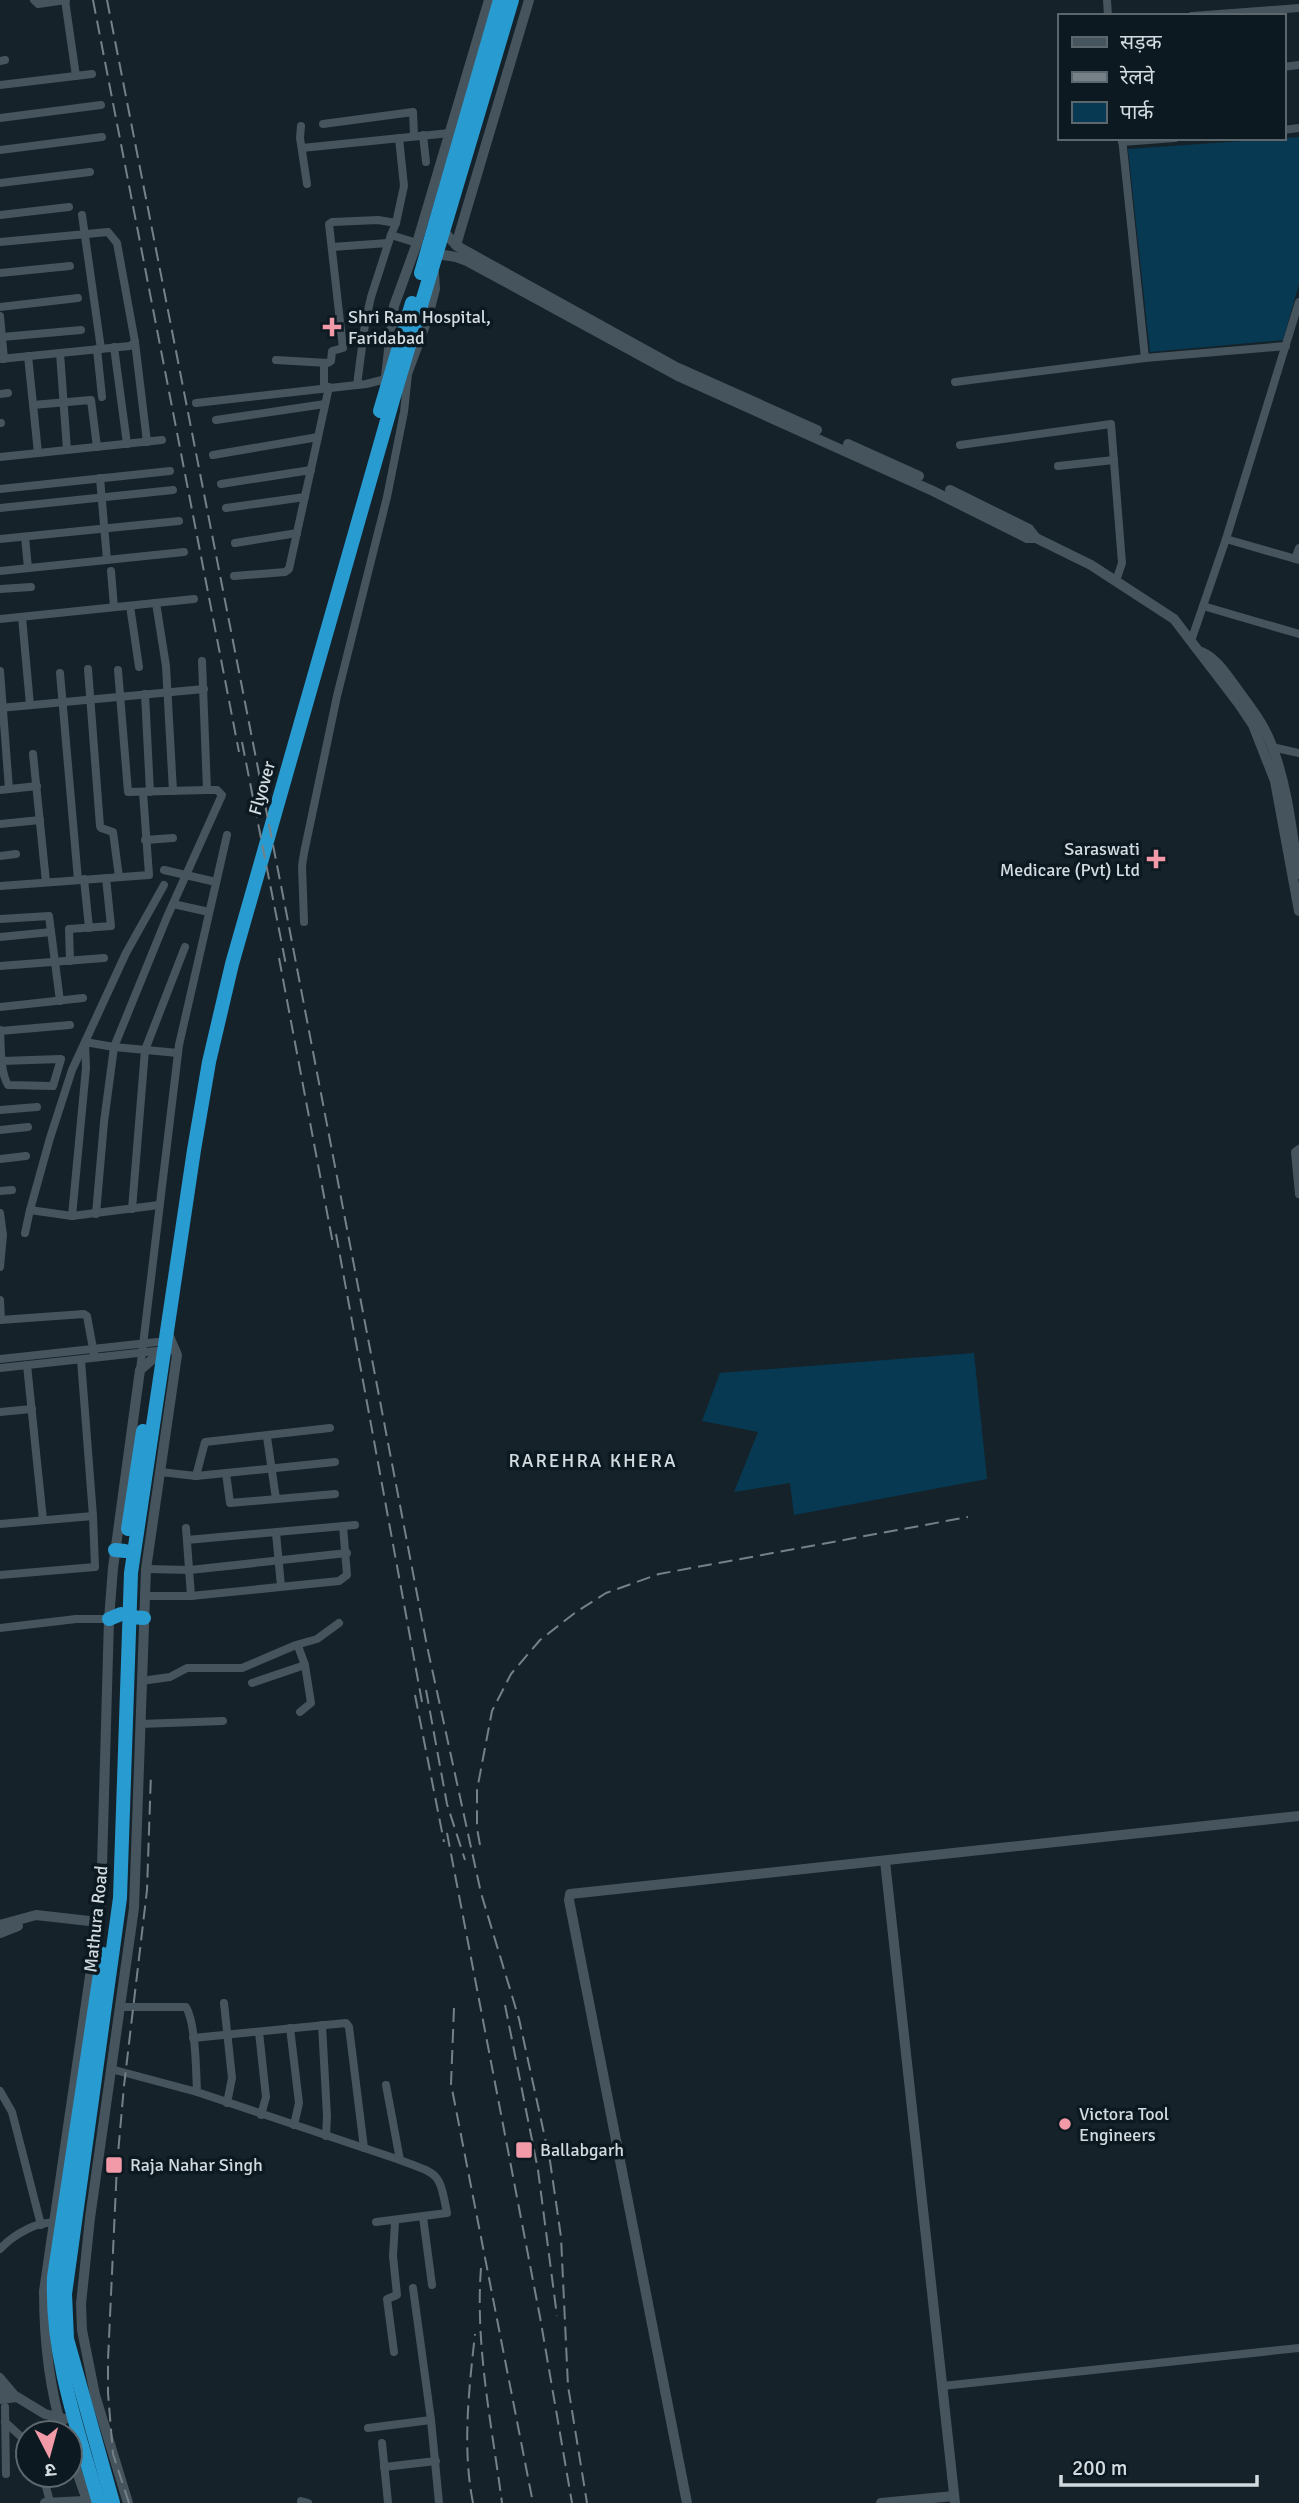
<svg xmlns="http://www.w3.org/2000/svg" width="1299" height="2503" font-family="Signika,'Noto Sans Devanagari',sans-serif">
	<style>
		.green { fill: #073a52 }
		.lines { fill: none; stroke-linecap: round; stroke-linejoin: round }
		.street { stroke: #46545d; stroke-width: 8 }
		.secondary { stroke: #46545d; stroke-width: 10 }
		.highway { stroke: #289bd1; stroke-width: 14 }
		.rail { stroke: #768187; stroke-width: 2; stroke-dasharray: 14 7; stroke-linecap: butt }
		.poi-dot { fill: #f39aa9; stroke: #0c1920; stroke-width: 2.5 }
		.labels { text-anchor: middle; stroke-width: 7; stroke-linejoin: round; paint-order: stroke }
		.poi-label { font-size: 18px; fill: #d2dbe0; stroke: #0c1920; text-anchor: start }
		.street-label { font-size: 18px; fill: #d2dbe0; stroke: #0c1920 }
		.neighbourhood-label { font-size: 19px; letter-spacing: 2px; fill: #d2dbe0; stroke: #0c1920 }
	</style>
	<rect width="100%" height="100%" fill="#15222a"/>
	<g class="green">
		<polygon points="1299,137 1299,284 1283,340 1150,352 1128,149"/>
		<polygon points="974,1353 987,1479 794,1515 790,1483 734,1492 758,1432 702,1421 720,1373"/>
	</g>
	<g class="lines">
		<g class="street">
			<polyline points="34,0 38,4 66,0"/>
			<polyline points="65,0 76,76"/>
			<polyline points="1107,0 1108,16"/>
			<polyline points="1192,16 1299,8"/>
			<polyline points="0,61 5,60"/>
			<polyline points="1283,67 1299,65"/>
			<polyline points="0,85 92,74"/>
			<polyline points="0,118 101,105"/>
			<polyline points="323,124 413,112 414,136"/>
			<polyline points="301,126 300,138 307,184"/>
			<polyline points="1283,130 1299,128"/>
			<polyline points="423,135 426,162"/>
			<polyline points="1122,138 1145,358"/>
			<polyline points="1122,142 1175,138"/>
			<polyline points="302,148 450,133"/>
			<polyline points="0,150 102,137"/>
			<polyline points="0,183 90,172"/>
			<polyline points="0,215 69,207"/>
			<polyline points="82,215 101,349"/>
			<polyline points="396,223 404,186 399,138"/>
			<polyline points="0,242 108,232 117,243 135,342 130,346 0,359"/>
			<polyline points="332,247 388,243"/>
			<polyline points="0,273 70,266"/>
			<polyline points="0,307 78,298"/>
			<polyline points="0,316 4,359"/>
			<polyline points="2,337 81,330"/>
			<polyline points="135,342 147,442"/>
			<polyline points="114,347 127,444"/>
			<polyline points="97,349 102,397"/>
			<polyline points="60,353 67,450"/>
			<polyline points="28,356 38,453"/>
			<polyline points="276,360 328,363 331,361 332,351 343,348 329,224 332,222 378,220 396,223 391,235 417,243"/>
			<polyline points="324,364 324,388"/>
			<polyline points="955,382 1145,358 1286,346"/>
			<polyline points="357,385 365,324 371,297 391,235"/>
			<polyline points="0,394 8,393"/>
			<polyline points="196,403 366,384 386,379"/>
			<polyline points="33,405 91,400 97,447"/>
			<polyline points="216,420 325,404"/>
			<polyline points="0,423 1,423"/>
			<polyline points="960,445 1111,424 1122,563 1116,581"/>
			<polyline points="213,455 318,437"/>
			<polyline points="0,457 162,440"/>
			<polyline points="1058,466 1114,460"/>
			<polyline points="100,478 107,560"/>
			<polyline points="221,484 311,470"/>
			<polyline points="0,489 170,471"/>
			<polyline points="0,508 173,490"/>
			<polyline points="226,508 305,497"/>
			<polyline points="25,537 28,568"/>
			<polyline points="0,539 179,521"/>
			<polyline points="1226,539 1299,560"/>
			<polyline points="235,543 297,533"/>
			<polyline points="1295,559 1299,548"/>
			<polyline points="0,571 184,552"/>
			<polyline points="111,571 114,607"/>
			<polyline points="234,576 285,572 289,569 329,387"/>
			<polyline points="0,589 31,587"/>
			<polyline points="156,603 166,666 173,791"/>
			<polyline points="130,606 139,667"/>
			<polyline points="1203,606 1299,634"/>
			<polyline points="22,617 30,705"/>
			<polyline points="0,619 194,599"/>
			<polyline points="1191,641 1226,539 1299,302"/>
			<polyline points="202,661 207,790"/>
			<polyline points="88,669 100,826 101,828 113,832 119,877"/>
			<polyline points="0,671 9,789"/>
			<polyline points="60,673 78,880"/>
			<polyline points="145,694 150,792"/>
			<polyline points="0,708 204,689"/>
			<polyline points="1272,747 1299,753"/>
			<polyline points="33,754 46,882"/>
			<polyline points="0,790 37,786"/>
			<polyline points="0,824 40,820"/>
			<polyline points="145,840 173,838"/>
			<polyline points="0,856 16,854"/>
			<polyline points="164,870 216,882"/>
			<polyline points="84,879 89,928"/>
			<polyline points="0,886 149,875 143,792"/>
			<polyline points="173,904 209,912"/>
			<polyline points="0,919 49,916 60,1001"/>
			<polyline points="304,922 302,866 304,853 337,696 387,497 404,412 408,374 428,320 436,289 435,273"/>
			<polyline points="0,937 51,932"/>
			<polyline points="70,961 69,929 111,926 106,878"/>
			<polyline points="0,966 104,958"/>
			<polyline points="0,1007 83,998"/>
			<path d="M0,1030C1,1046 0,1072 8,1085L53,1086L61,1059L2,1061H0"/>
			<polyline points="0,1031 70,1025"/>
			<polyline points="0,1110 37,1107"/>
			<polyline points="0,1130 28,1127"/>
			<polyline points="1299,1149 1295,1152 1299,1194"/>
			<polyline points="0,1159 26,1156"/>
			<polyline points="0,1191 12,1190"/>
			<polyline points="159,1205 72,1216 30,1210 50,1138 72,1070 126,953 164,885"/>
			<polyline points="132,1209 145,1050 185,947"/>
			<polyline points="0,1213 3,1235 0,1267"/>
			<polyline points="96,1214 104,1122 114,1047 167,917 222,795 217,790 207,790 128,792 118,670"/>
			<polyline points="72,1216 86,1068 85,1042 114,1047 178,1053"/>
			<polyline points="25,1233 30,1210"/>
			<polyline points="0,1300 1,1320"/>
			<polyline points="0,1320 84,1314 87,1316 94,1354"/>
			<polyline points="0,1359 157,1342"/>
			<polyline points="27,1365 43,1520"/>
			<polyline points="0,1368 156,1351"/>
			<polyline points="140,1370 179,1045 227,835"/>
			<polyline points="0,1412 32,1409"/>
			<polyline points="267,1437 276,1499"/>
			<polyline points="160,1472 196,1476 205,1442 330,1428"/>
			<polyline points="226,1473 230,1503 335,1494"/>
			<polyline points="196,1476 335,1462"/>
			<polyline points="0,1524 93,1516"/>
			<polyline points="186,1528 191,1596"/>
			<polyline points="276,1533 281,1586"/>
			<polyline points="187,1540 355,1525"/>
			<polyline points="146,1569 190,1570 347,1553"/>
			<polyline points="0,1575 95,1567 93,1516 81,1360"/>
			<polyline points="144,1596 191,1596 339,1581 347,1575 343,1526"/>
			<polyline points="0,1628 76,1619 109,1619"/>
			<polyline points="298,1646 305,1665 311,1703 300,1712"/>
			<polyline points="141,1681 170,1677 187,1668 242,1668 296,1645 317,1639 339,1623"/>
			<polyline points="252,1683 305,1665"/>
			<polyline points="140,1724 223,1721"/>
			<polyline points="224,2003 232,2078 227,2103"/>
			<path d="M120,2007H186C196,2024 196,2072 197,2092"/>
			<polyline points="322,2025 327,2116 326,2136"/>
			<polyline points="290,2028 299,2103 294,2125"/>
			<polyline points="259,2032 266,2097 261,2115"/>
			<polyline points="193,2038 346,2023 349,2027 364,2148"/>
			<path d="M111,2069L197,2092L400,2160C440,2175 439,2172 447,2213L376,2222"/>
			<polyline points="386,2085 400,2160"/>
			<polyline points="0,2091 12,2112 41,2225"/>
			<polyline points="423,2217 432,2285"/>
			<path d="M0,2249C12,2236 40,2218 58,2224"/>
			<polyline points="413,2288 431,2420 439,2503"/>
			<polyline points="394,2352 387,2299 397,2295 393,2256 395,2222"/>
			<polyline points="0,2377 17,2397"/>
			<polyline points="942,2386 1299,2348"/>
			<polyline points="0,2387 8,2399"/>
			<polyline points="5,2407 6,2474"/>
			<polyline points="5,2422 28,2443"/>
			<polyline points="368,2428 431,2420"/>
			<polyline points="382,2443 388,2503"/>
			<polyline points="384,2467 436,2461"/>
			<polyline points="43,2475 50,2502"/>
			<polyline points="301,2501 308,2503"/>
		</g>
		<g class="secondary">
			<polyline points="444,232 457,246 674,366 817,430"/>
			<polyline points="456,245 529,0"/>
			<polyline points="437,254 456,257 467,261 680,377 933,491 1027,538 1036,538 1091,565 1174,619 1239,704 1253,725 1275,781 1299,911"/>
			<polyline points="386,376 394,306 417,243 489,0"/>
			<polyline points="848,444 919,476"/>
			<polyline points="950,490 1029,529 1036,538"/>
			<path d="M1201,652C1216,658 1226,674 1235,686C1248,704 1262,721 1270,741C1287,782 1292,830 1298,874"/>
			<polyline points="885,1861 955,2503"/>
			<polyline points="0,1925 36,1915 98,1922"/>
			<polyline points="0,1933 18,1926"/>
			<polyline points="0,2399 17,2397 45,2414 65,2419"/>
			<path d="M63,2433C49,2387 44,2340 44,2291L101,1901L109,1619L113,1568L140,1370L155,1357"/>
			<polyline points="70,2452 88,2503"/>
			<polyline points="45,2503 104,2500"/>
			<polyline points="128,2503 95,2395 82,2330 81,2304 90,2218 134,1908 146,1569 177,1355 168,1334"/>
			<polyline points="687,2503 569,1900 570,1894 1299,1816"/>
			<polyline points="881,2503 954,2496"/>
		</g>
		<g class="highway">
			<polyline points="421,273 500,0"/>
			<polyline points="380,411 412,303"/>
			<polyline points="128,1529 143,1431"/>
			<polyline points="115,1550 125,1551"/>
			<polyline points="130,1617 144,1618"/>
			<polyline points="109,1619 121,1614"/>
			<path d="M99,2503C77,2428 51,2355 54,2277L103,1954"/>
			<polyline points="113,2503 67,2339 65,2294 120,1898 131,1573 194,1150 209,1062 232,964 394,396 512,0"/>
		</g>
		<g class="rail">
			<polyline points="93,0 239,752"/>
			<polyline points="107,0 286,911 427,1646 481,1893 519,2019 550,2161 561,2237 568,2386 587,2503"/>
			<polyline points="242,742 286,965"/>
			<polyline points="279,958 333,1244"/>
			<polyline points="336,1234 422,1702"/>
			<polyline points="426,1690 447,1804 465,1860"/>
			<polyline points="415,1695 444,1842"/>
			<polyline points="447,1833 540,2317 572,2503"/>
			<polyline points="480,1845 477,1828 477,1790 492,1711 511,1674 540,1640 576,1612 606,1593 659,1574 968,1517"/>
			<polyline points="505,2005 538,2170 557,2316"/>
			<polyline points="454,2008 451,2084 533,2503"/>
			<path d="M481,2268C475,2346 492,2426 502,2503"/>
			<polyline points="129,2503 113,2454 108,2393 108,2360 117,2165 124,2086 147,1890 151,1773"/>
			<path d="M473,2503C462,2448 469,2389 475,2334"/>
		</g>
	</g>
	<g class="poi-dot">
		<path d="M328.5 316.5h7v7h7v7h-7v7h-7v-7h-7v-7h7z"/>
		<path d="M1152.5 848.5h7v7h7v7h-7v7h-7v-7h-7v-7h7z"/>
		<circle cx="1065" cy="2124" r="7"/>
		<rect x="515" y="2141" width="18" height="18" rx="3.5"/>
		<rect x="105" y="2156" width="18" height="18" rx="3.5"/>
	</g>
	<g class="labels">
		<g class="poi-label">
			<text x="348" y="323">Shri Ram Hospital,<tspan x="348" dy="21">Faridabad</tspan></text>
			<text x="1140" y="855" text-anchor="end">Saraswati<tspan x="1140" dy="21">Medicare (Pvt) Ltd</tspan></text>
			<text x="1079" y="2120">Victora Tool<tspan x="1079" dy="21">Engineers</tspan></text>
			<text x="540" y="2156">Ballabgarh</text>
			<text x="130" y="2171">Raja Nahar Singh</text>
		</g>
		<g class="street-label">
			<text transform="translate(262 788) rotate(-74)" y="6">Flyover</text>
			<text transform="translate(96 1919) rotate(-84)" y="6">Mathura Road</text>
		</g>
		<g class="neighbourhood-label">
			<text x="593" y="1467">RAREHRA KHERA</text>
		</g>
	</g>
	<rect x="1058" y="14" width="228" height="126" fill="#0c1920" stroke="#5b676d" stroke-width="2"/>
	<rect x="1072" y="37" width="35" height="10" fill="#46545d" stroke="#5b676d" stroke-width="2"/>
	<text x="1120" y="49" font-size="21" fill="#d2dbe0">सड़क</text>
	<rect x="1072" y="72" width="35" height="10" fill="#768187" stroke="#5b676d" stroke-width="2"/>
	<text x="1120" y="84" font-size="21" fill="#d2dbe0">रेलवे</text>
	<rect x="1072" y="102" width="35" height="21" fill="#073a52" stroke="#5b676d" stroke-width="2"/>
	<text x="1120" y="119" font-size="21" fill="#d2dbe0">पार्क</text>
	<g transform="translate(49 2454) rotate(174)"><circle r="33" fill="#0c1920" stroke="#5b676d" stroke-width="2"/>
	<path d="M0-5L12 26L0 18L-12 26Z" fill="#f39aa9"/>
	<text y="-10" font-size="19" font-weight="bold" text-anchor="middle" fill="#d2dbe0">उ</text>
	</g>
	<path d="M1061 2475v10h196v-10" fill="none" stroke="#d2dbe0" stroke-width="3.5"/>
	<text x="1072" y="2475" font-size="21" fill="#d2dbe0" stroke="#0c1920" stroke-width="5" paint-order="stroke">200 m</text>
</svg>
